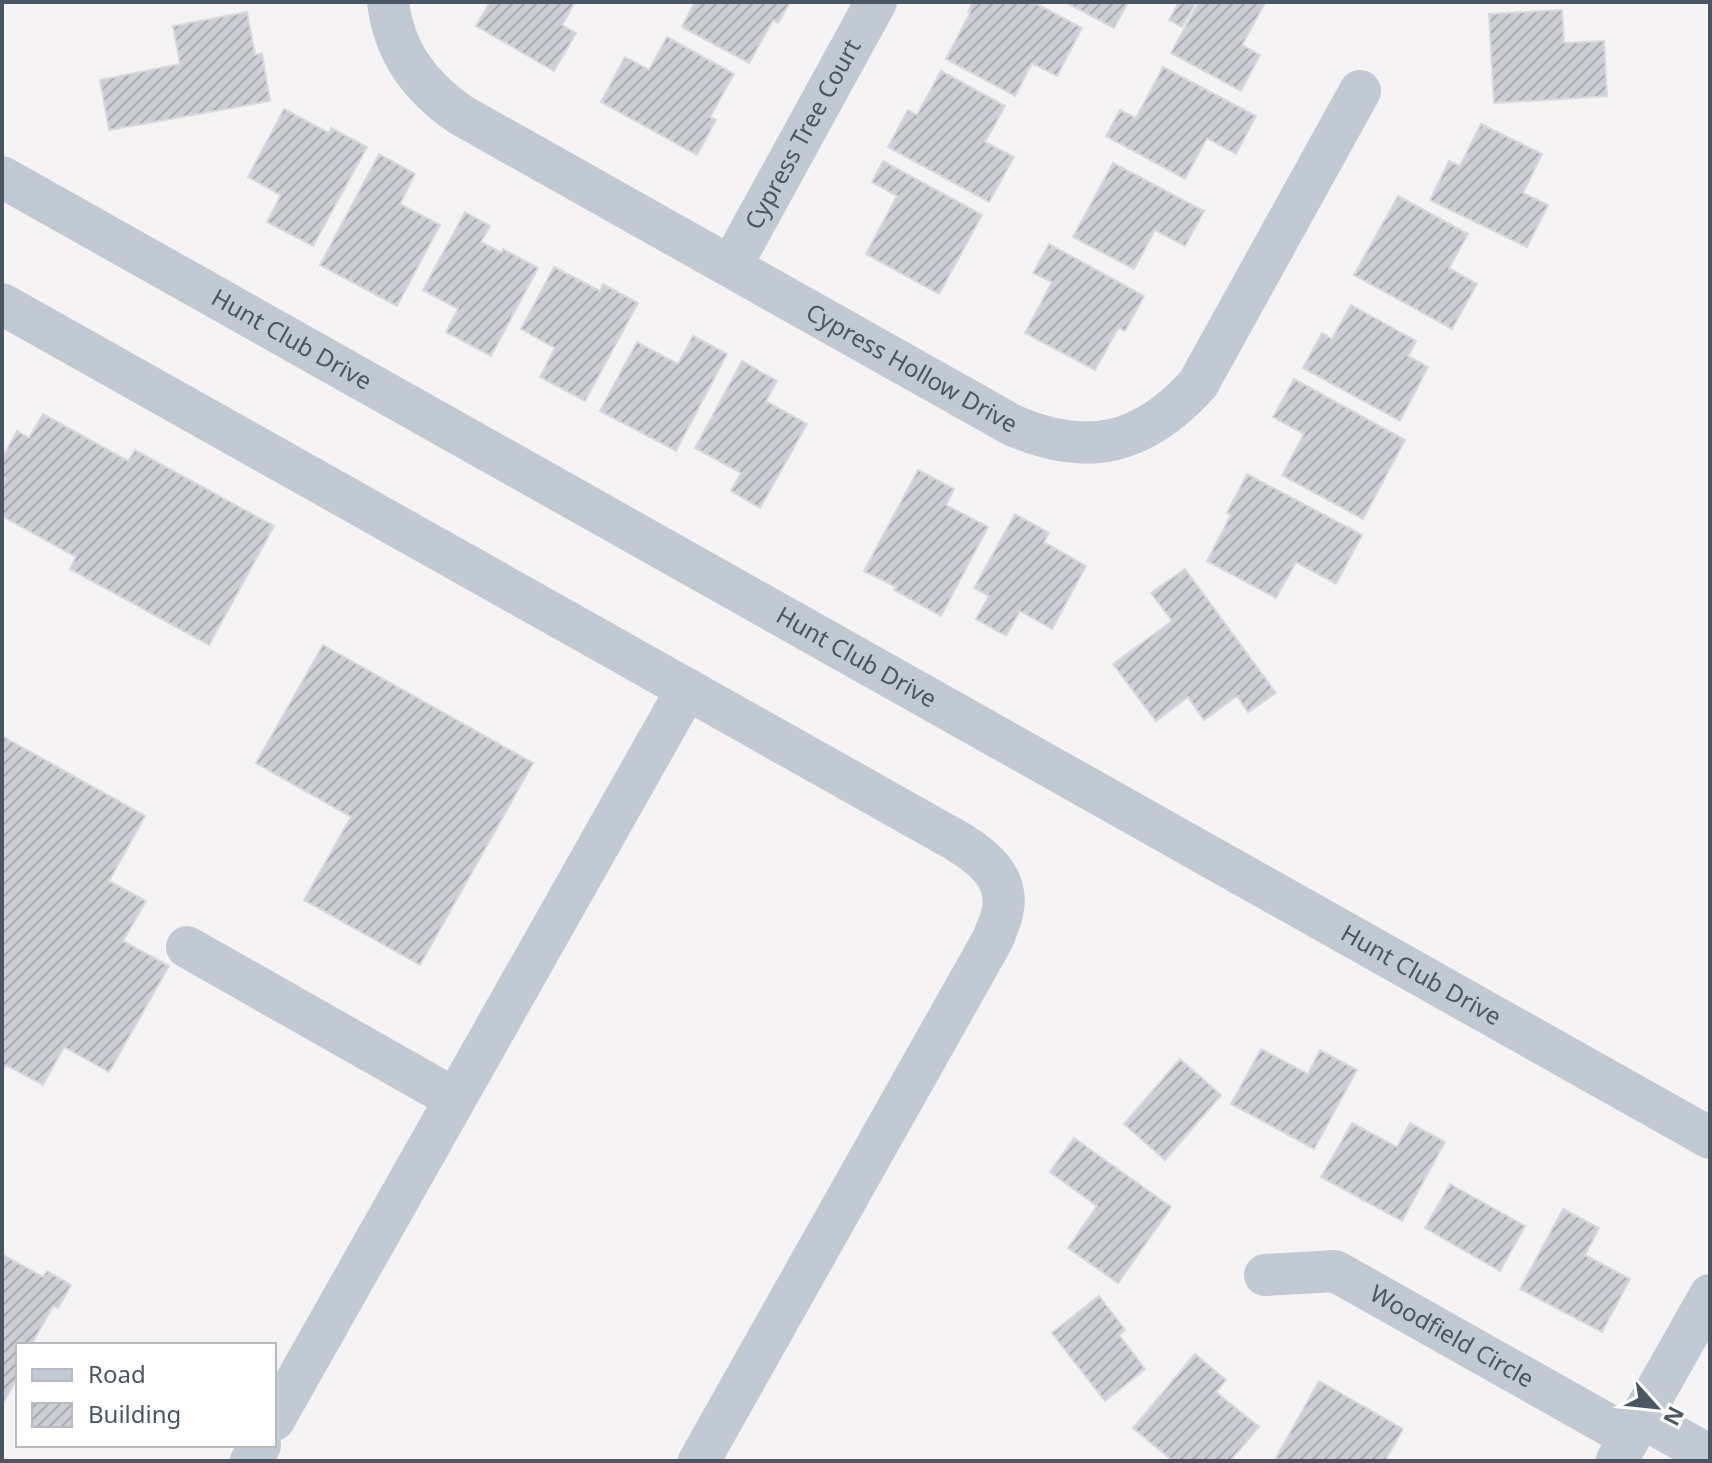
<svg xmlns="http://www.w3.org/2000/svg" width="1712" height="1463" font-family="'Noto Sans',sans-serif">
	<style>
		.building { fill: url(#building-hatch); stroke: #d7d9de; stroke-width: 2 }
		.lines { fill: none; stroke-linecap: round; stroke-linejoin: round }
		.minor { stroke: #c1cad2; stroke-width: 42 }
		.labels { text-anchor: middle; stroke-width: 8; stroke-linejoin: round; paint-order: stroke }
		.street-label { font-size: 24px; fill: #4a5661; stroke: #fff }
	</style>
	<defs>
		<pattern id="building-hatch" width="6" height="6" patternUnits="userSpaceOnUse" patternTransform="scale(2)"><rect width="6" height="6" fill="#cdcfd5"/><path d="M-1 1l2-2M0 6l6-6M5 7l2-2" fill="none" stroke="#a8abb0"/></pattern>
	</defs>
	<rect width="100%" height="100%" fill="#f5f3f3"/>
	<g class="building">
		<polygon points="490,2 575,2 562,25 576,33 554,71 476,26"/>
		<polygon points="695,2 790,2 778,23 773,20 749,63 682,27"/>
		<polygon points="973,2 1033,2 1082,28 1057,76 1032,63 1015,96 946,59 970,13 968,12"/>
		<polygon points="1065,2 1128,2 1114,28"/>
		<polygon points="1179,2 1196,2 1182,27 1169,20"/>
		<polygon points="1199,2 1265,3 1242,45 1260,55 1241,91 1171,53"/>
		<polygon points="1562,10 1564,43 1604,41 1607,96 1494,103 1489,14"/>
		<polygon points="247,12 255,55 262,53 270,101 109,130 100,80 180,64 173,26"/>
		<polygon points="667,37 734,74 710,117 716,120 697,155 601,102 625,57 649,70"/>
		<polygon points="1163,67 1256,116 1236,154 1207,138 1185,179 1106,136 1120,110 1136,118"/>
		<polygon points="941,71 1005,106 985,142 1014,157 989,202 888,147 908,110 917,115"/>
		<polygon points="284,109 329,133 331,128 367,147 313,246 267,222 281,195 248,177"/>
		<polygon points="1481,124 1542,154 1523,193 1548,205 1527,247 1430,200 1449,161 1460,166"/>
		<polygon points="379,154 415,174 400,204 440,225 397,306 320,265"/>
		<polygon points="883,161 982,215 939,294 866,254 897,196 872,182"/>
		<polygon points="1113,163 1204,211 1185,246 1155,230 1134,269 1073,237"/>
		<polygon points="1398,196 1468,234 1449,268 1477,284 1452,329 1354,275"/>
		<polygon points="465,212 490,226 481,242 502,253 503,249 538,268 491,356 446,332 458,309 423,290"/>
		<polygon points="1049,244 1144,296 1125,331 1118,328 1095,370 1025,333 1052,282 1033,273"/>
		<polygon points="554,267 600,291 603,284 638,303 585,401 540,377 555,348 521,329"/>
		<polygon points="1351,305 1416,341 1408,356 1428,367 1400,421 1303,368 1322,333 1332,339"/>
		<polygon points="693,336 727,354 676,451 600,411 637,342 678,364"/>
		<polygon points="742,361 777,381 766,401 807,424 760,508 731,491 741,473 695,448"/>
		<polygon points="1294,379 1405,440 1363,519 1282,475 1304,434 1273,417"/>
		<polygon points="43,414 128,461 135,450 274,526 209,645 70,569 76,557 2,516 2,487 6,479 2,477 2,459 17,431 29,438"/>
		<polygon points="918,470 954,489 946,505 988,527 941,616 894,590 896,587 864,571"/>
		<polygon points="1247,474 1362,535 1336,584 1296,562 1276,598 1207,561 1231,515 1227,513"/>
		<polygon points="1015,514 1049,533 1044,542 1086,566 1052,629 1020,611 1006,636 976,619 989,596 974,588"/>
		<polygon points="1185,569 1276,693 1248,712 1237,696 1204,720 1188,697 1156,721 1113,664 1172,621 1151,593"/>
		<polygon points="323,645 533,763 420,965 304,900 351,817 256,763"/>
		<polygon points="2,736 145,816 109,881 146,901 123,941 169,966 109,1072 64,1047 43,1085 6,1065 2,1071"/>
		<polygon points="1261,1049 1308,1074 1320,1050 1357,1070 1314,1149 1231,1104"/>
		<polygon points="1180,1059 1221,1095 1165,1160 1124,1124"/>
		<polygon points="1352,1123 1397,1147 1410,1123 1445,1142 1402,1221 1321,1177"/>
		<polygon points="1074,1138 1171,1207 1118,1283 1068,1248 1097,1206 1050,1172"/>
		<polygon points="1450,1184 1525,1226 1500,1271 1425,1228"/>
		<polygon points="1563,1209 1599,1228 1585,1255 1630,1279 1602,1332 1520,1289"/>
		<polygon points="2,1254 43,1277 47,1271 71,1285 58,1308 53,1306 31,1345 18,1345 18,1377 2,1405"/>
		<polygon points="1099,1296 1125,1330 1119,1335 1145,1369 1105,1401 1052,1333"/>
		<polygon points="1195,1354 1226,1380 1216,1392 1259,1427 1230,1461 1173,1461 1133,1428"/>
		<polygon points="1319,1381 1403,1429 1385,1461 1282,1461 1276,1458"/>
	</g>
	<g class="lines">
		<g class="minor">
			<path id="s1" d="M388,2C394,52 420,87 461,115L1012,425C1087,458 1143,445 1198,384L1360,91"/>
			<path id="s2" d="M2,177L1710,1138"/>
			<path id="s3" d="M731,266L876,2"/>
			<path d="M2,304L957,841C983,857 1011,878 1002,914C1000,922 996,931 993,939L699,1461"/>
			<polyline points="187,947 455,1099"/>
			<path id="s4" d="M1265,1275L1335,1271L1630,1437"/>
			<polyline points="1641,1417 1710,1456"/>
			<polyline points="274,1420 687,689"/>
			<polyline points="1617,1460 1710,1295"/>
			<polyline points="251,1461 260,1445"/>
		</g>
	</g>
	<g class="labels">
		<g class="street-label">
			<text dy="8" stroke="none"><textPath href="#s3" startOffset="150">Cypress Tree Court</textPath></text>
			<text dy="8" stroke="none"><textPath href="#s2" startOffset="332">Hunt Club Drive</textPath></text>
			<text dy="8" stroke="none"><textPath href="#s1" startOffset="656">Cypress Hollow Drive</textPath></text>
			<text dy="8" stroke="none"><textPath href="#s2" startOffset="980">Hunt Club Drive</textPath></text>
			<text dy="8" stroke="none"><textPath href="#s2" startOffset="1628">Hunt Club Drive</textPath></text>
			<text dy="8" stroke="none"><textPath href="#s4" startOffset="204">Woodfield Circle</textPath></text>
		</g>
	</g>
	<rect width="1712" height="1463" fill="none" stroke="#4a5661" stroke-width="8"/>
	<rect x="16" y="1343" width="260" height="104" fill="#ffffff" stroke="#b7bbc0" stroke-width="2"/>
	<rect x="32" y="1369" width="40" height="12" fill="#c1cad2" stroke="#b7bbc0" stroke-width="2"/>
	<text x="88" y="1383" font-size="24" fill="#4a5661">Road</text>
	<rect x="32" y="1403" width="40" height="24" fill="url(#building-hatch)" stroke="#b7bbc0" stroke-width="2"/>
	<text x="88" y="1423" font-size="24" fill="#4a5661">Building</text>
	<g transform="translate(1656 1407) rotate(117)" stroke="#ffffff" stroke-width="6" paint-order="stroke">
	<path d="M0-6L14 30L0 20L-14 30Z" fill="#4a5661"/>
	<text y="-12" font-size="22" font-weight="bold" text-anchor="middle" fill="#4a5661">N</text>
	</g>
</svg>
